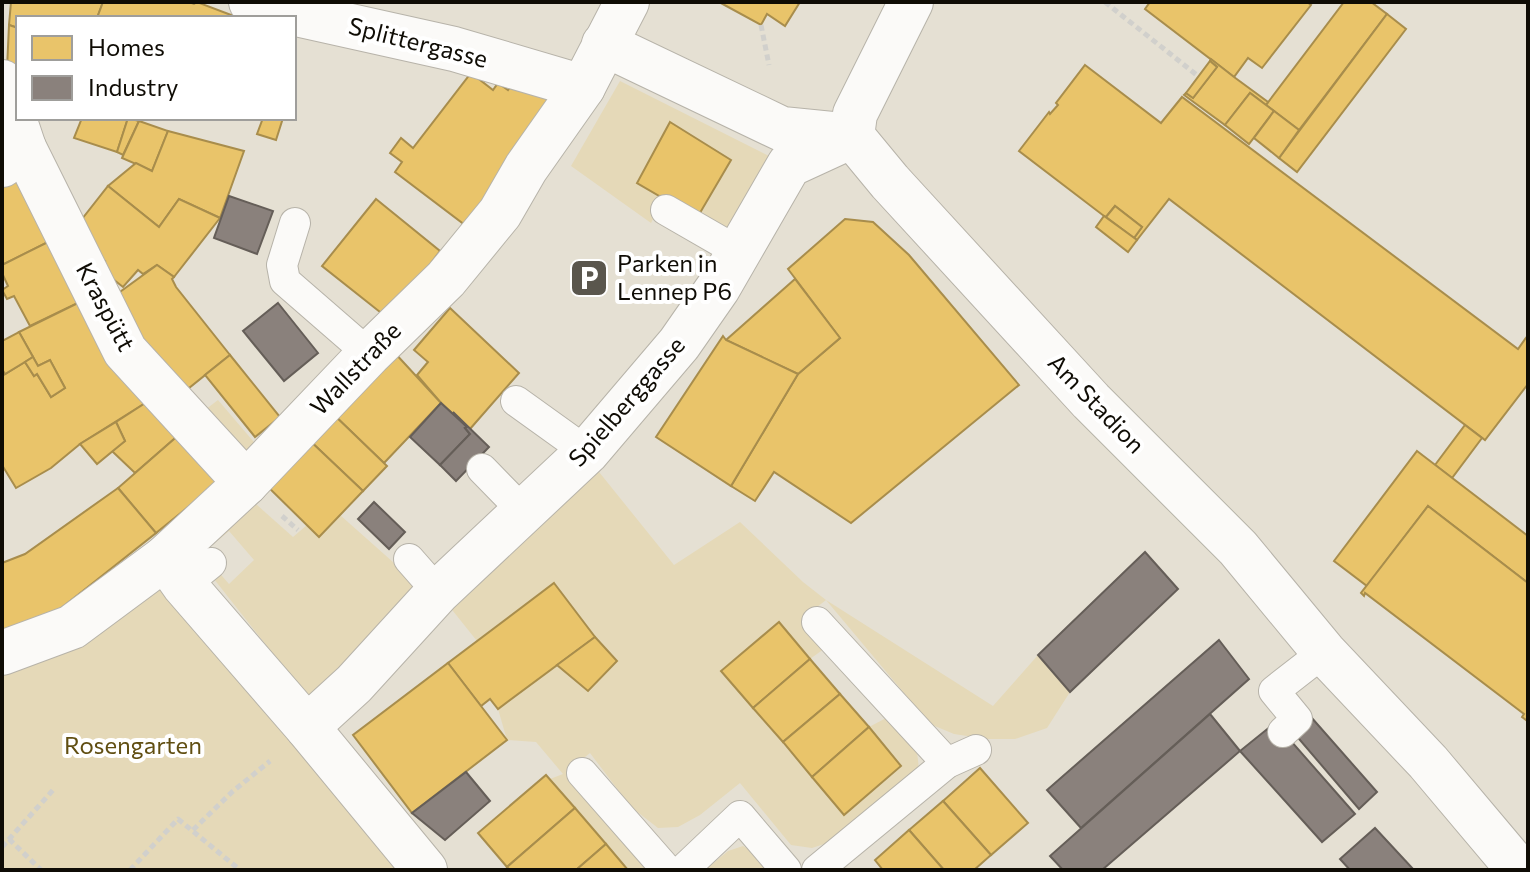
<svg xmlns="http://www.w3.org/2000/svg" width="1530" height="872" font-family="Commissioner,sans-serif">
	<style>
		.green { fill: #e5d9b8 }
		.homes { fill: #e9c46a; stroke: #a88d4c; stroke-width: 2 }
		.industry { fill: #8a817c; stroke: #655e58; stroke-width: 2 }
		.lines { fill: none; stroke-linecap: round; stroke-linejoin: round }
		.lane-casing { stroke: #b7b3a9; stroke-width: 32 }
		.street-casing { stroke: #b7b3a9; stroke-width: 46 }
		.path { stroke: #d1d0cc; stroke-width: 5; stroke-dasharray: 6 4; stroke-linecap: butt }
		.lane { stroke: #fbfaf8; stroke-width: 30 }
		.street { stroke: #fbfaf8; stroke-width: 44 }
		.labels { text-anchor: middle; stroke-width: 8; stroke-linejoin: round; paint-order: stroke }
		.street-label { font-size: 24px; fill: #0f0c05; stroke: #fff }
		.poi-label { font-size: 24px; fill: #0f0c05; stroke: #fff; text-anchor: start }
		.park-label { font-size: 24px; fill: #604e11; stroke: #fff }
	</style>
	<rect width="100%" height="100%" fill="#e5e0d3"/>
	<g class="green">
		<polygon points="620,81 777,160 732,236 700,211 730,159 671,122 637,182 664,198 651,223 571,166"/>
		<polygon points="218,400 259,448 241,464 197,416"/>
		<path d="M595,467L674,565L740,522L803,582L826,600L993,706L1038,655L1070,692L1047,728L1015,739H987L954,734L930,724L826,600L803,618L828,646L810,659L779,622L722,671L844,814L901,766L869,727L890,716C908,737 921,745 918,774L830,842L812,848L791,845L740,783L700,815L678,827L658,828L631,807L590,753L570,769L651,870H628L550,779L563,774L536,742L507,740L498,709L557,665L588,691L617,660L595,637L554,583L477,641L445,601Z"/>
		<polygon points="248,497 293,537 307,525 340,515 429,594 311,702 210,574 216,569 229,584 254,560 229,531 203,553"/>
		<polygon points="156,580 399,870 2,870 2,670"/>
		<polygon points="743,846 755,853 769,870 705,870 728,851"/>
	</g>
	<g class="homes">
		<polygon points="11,2 103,2 97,18 18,18 18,28 9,25"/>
		<polygon points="103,2 189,2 194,4 197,2 239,18 97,18"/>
		<polygon points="719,2 800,2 785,26 767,14 761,25"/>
		<polygon points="1150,2 1307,2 1311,5 1262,68 1248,58 1234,77 1145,9"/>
		<polygon points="1344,2 1371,2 1387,14 1299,130 1266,105"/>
		<polygon points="1387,14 1406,29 1297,172 1279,158"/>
		<polygon points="9,25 18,28 18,76 7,69"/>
		<polygon points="1211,59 1234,77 1268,102 1266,105 1250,93 1225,125 1184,95 1186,93 1193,98 1217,67 1210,61"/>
		<polygon points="1210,61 1217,67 1193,98 1186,93"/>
		<polygon points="1085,65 1161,123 1182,97 1518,349 1528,335 1528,384 1485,440 1169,199 1137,240 1134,238 1142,227 1115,206 1106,217 1104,216 1019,151 1049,112 1050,114 1058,105 1056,103"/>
		<polygon points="471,73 493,90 498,83 508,90 516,79 562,96 465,225 395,172 402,162 390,153 401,138 413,148"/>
		<polygon points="1250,93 1274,111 1249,144 1225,125"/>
		<polygon points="1274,111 1299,130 1279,158 1254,138"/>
		<polygon points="82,118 128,118 117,152 74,138"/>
		<polygon points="128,118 139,121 123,155 117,152"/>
		<polygon points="263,118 283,118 276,140 257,134"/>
		<polygon points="139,121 168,131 152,171 122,158"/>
		<polygon points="670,122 731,160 697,218 637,183"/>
		<polygon points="168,131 244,151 220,218 179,199 159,227 108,186 136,163 152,171"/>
		<polygon points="18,177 52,240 2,265 2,187"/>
		<polygon points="108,186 159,227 179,199 220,218 174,277 157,265 143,274 138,270 123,287 99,268 105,261 71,233"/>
		<polygon points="376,199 440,251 406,297 385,316 322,266"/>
		<polygon points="1115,206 1142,227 1134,238 1106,217"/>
		<polygon points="1104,216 1137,240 1128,252 1096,227"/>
		<polygon points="845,219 873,222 909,255 1019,385 851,523 774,472 755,501 731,486 798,374 840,338 788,269"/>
		<polygon points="52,240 84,300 30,326 14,296 7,299 2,290 8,286 2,273 2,265"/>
		<polygon points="157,265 174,277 172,279 176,287 230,355 184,392 129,322 113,297"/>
		<polygon points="795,279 840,338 798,374 726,340"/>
		<polygon points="84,300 150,400 80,444 51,468 16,488 2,465 2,376 25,362 34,376 37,374 51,397 65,388 50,360 38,366 19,332"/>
		<polygon points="450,308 519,373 470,429 441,403 417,375 428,362 414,350"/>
		<polygon points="19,332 33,357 5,374 2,369 2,341"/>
		<polygon points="723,336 726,340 798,374 731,486 656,437"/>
		<polygon points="393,351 441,403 384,463 331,412"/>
		<polygon points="230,355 280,417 255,437 205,375"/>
		<polygon points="33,357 38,366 50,360 65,388 51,397 37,374 34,376 25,362"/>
		<polygon points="150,400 181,433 135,473 112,451 125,441 116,422"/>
		<polygon points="331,412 387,466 363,491 306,437"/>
		<polygon points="116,422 125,441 97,464 80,444"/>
		<polygon points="1465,425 1482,438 1452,478 1435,465"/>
		<polygon points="181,433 224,478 156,533 118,488"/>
		<polygon points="306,437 363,491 319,537 262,481"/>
		<polygon points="1417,451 1528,536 1528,583 1428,506 1367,586 1334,561"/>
		<polygon points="118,488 156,533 55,613 2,639 2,563 25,554"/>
		<polygon points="1428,506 1528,583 1528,717 1526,720 1522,717 1524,714 1365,593 1364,596 1361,593"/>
		<polygon points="554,583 595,637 498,709 490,699 481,706 448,663"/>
		<polygon points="779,622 810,659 753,708 721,671"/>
		<polygon points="595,637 617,661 588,691 557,665"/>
		<polygon points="810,659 840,694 783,742 753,708"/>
		<polygon points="448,663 507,740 412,813 353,735"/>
		<polygon points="840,694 869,727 812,777 783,742"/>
		<polygon points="869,727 901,766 844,815 812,777"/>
		<polygon points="980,768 1028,823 991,855 943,801"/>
		<polygon points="546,775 575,808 507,867 478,833"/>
		<polygon points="943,801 991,855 974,870 944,870 909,830"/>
		<polygon points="575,808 606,844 576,870 510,870 507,867"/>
		<polygon points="909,830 944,870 883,870 875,860"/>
		<polygon points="606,844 628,870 576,870"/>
	</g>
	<g class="industry">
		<polygon points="229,196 273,211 257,254 214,238"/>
		<polygon points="278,303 318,353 284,381 243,331"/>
		<polygon points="441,403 467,427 465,428 470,434 440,465 410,437"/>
		<polygon points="453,412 489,447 456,481 440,465 470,434 465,428 467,427"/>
		<polygon points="374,502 405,532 389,549 358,519"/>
		<polygon points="1145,552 1178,589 1070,692 1038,655"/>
		<polygon points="1219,640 1249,679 1081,828 1047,790"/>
		<polygon points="1210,714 1240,751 1102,870 1063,870 1050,856"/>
		<polygon points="1311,717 1377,792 1359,809 1294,733"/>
		<polygon points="1276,722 1283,732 1355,814 1322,842 1240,751"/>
		<polygon points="466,772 490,801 445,840 412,813"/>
		<polygon points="1375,828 1414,870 1350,870 1340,859"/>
	</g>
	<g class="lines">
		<defs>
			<g id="lane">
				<polyline points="666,210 739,252"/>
				<polyline points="295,223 282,265 285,281 369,354"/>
				<polyline points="516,401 587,452"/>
				<polyline points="482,469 524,512"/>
				<polyline points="409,559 438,592"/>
				<polyline points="184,585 211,563"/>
				<polyline points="817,622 947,763"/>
				<polyline points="1283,732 1297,719 1274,691 1324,652"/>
				<polyline points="582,773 667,870"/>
				<polyline points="683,870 740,816 786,870"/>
				<polyline points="817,870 947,763 976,750"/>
			</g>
			<g id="street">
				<polyline points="251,2 292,13 454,49 583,87"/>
				<polyline points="604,44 782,129 852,136 890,182 1091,401 1238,548 1324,652 1428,762 1519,870"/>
				<polyline points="2,82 24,148 2,165"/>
				<polyline points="852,136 855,114 911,2"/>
				<polyline points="24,148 125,351 246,483"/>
				<polyline points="165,558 184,585 307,727 425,870"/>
				<polyline points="2,653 72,627 165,558 246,483 369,354 446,279 500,213 526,168 583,87 627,2"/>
				<polyline points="307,727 354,684 438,592 587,452 679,344 718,288 789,165 852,136"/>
			</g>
		</defs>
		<use href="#lane" class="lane-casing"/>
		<use href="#street" class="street-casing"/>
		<g class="path">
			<polyline points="1105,2 1198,76"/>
			<polyline points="761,25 769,65"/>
			<polyline points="282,516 298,530"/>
			<polyline points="193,830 232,792 270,761"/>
			<polyline points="9,839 41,870"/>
			<polyline points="2,847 54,789"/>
			<polyline points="130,870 178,819 240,870"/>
		</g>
		<use href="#lane" class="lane"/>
		<use href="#street" class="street"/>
	</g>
	<defs>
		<symbol id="parking-square" viewBox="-11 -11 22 22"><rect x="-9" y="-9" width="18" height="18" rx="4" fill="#5a564d" stroke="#fff"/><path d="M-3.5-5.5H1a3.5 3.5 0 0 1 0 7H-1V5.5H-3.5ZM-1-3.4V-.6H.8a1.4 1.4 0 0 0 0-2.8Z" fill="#fff"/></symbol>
	</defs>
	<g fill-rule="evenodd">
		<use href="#parking-square" x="567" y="256" width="44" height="44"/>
	</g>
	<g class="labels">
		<g class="street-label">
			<text transform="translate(418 43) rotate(14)" y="8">Splittergasse</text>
			<text transform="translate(105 307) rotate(62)" y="8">Kraspütt</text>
			<text transform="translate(356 369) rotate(-46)" y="8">Wallstraße</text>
			<text transform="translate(627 402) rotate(-49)" y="8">Spielberggasse</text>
			<text transform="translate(1096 404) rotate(46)" y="8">Am Stadion</text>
		</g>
		<g class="poi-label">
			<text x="617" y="272">Parken in<tspan x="617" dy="28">Lennep P6</tspan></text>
		</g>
		<g class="park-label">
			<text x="133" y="754">Rosengarten</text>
		</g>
	</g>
	<rect width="1530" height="872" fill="none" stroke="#0f0c05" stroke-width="8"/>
	<rect x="16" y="16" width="280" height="104" fill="#ffffff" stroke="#9f9e9b" stroke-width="2"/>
	<rect x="32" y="36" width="40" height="24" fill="#e9c46a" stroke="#9f9e9b" stroke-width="2"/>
	<text x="88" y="56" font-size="24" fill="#0f0c05">Homes</text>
	<rect x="32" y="76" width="40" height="24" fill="#8a817c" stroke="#9f9e9b" stroke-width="2"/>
	<text x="88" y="96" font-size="24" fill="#0f0c05">Industry</text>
</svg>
